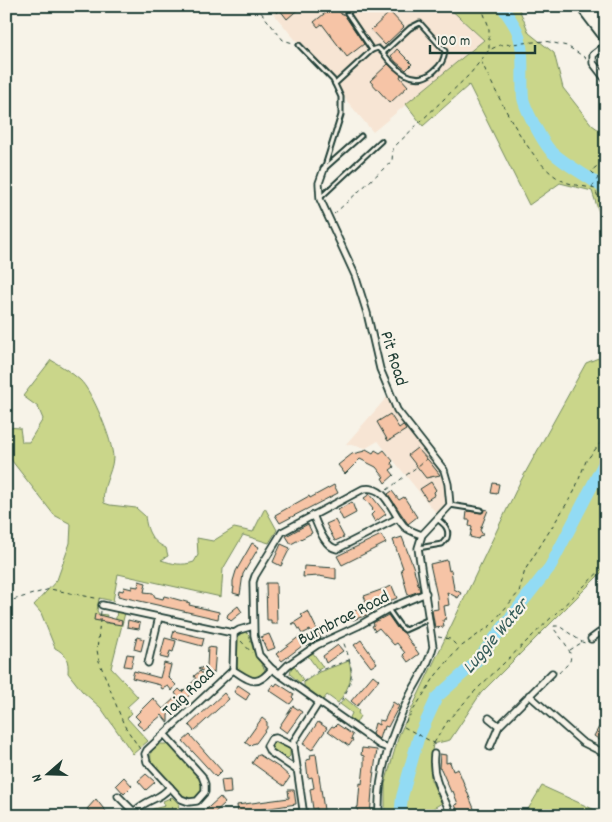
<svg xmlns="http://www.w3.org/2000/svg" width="612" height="822" font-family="Dekko,sans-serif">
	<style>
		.built { fill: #f7e5d4 }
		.green { fill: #cad68a; stroke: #748a5f }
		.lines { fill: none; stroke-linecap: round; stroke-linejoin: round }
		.river { stroke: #92dbf4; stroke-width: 12 }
		.building { fill: #f6c4a6; stroke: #1f3d34 }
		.service-casing { stroke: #1f3d34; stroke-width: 7 }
		.minor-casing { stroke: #1f3d34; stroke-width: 9 }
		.path { stroke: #1f3d34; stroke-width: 1; stroke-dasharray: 4 4; stroke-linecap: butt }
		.service { stroke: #f7f3e8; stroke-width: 3 }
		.minor { stroke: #f7f3e8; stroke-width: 5.5 }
		.rail { stroke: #1f3d34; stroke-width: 2 }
		.labels { text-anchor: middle; stroke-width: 4.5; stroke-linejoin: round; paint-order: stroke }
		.street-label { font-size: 18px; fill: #1f3d34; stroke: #f7f3e8 }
		.water-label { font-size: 19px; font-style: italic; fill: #365d5a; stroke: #f7f3e8 }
	</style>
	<rect width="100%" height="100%" fill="#f7f3e8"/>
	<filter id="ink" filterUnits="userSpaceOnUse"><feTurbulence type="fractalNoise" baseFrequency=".02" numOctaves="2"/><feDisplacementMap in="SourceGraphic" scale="10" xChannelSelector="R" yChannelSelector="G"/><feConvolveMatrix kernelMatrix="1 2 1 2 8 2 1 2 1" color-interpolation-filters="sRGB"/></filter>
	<g filter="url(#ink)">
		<g class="built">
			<polygon points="267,6 389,6 390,8 392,6 447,6 484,40 373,132"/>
			<polygon points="387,397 407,429 442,472 448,502 436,513 378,441 366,448 346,444"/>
		</g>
		<g class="green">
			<polygon points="447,6 516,6 520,11 529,33 554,53 563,88 592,125 606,135 606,234 592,191 560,183 529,205 469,85 423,126 406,104 484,40"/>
			<polygon points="606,355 606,568 481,693 450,740 433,744 430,764 431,780 442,803 420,816 385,816 385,784 399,735 519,484 586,363"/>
			<path d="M51,360C61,366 71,372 80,380C92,391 113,441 113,458C112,474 101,486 104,503L110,505L136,508L145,516C147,531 151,541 166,548L168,556L161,560C173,564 182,566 194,562L198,555L197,538L213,541L234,528L253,532L265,508L277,530L269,543L243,535L223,569L221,597L118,574L113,601L99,598L97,611L99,614L107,615L105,623L115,624L117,611L125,613L111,668L138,697L127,707L132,713L127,718L148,741L133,754L101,708L82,691L68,673C69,660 66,654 55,648L41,613L34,605L57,580L70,543L71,524L54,515L12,461L6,452V427L20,428L22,442H29L43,419L38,407L23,396Z"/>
			<path d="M242,632H246L249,635L254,652L265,670L262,676C252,680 244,674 237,668L238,637Z"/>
			<polygon points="313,653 323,667 318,670 308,656"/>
			<path d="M349,661C354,678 348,689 338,703L327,695L323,700L304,686V682L319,672Z"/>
			<polygon points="294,666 303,680 300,683 290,674 291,669"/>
			<polygon points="345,698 359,710 358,713 360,716 355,725 349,720 352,713 340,704"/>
			<path d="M273,741H278L290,750V756L288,758C281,759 272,752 270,745Z"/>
			<path d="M159,744H167L171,747L200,778L202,781L203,790C197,798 194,801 184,798L152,763C149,755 151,748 159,744Z"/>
			<polygon points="542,786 606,815 606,816 524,816"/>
			<polygon points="172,797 179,804 177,816 143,815 143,810 147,814 153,809 165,806 163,801"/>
		</g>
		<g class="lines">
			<g class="river">
				<path d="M502,6C507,15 515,24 518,33C525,53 521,77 523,98C525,109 544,145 552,152C568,167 589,176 606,190"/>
				<polyline points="400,816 402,797 418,739 437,697 475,663 550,567 606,459"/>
			</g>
		</g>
		<g class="building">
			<polygon points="271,6 302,6 287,19 280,10 277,13"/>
			<polygon points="334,6 335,6 342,15 344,14 364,44 347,57 322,24 318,27 314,22"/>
			<polygon points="390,12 404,27 385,45 371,30"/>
			<polygon points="397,49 412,64 406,70 396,62 391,56"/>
			<polygon points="388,64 401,75 400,77 408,86 390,103 370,81"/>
			<polygon points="390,414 399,428 403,425 406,430 388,441 377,422"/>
			<polygon points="417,448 429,461 440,475 426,478 408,455"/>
			<polygon points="366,449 373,453 375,450 380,453 384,450 393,461 391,463 394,467 390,470 394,475 385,483 382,478 384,477 376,467 360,459 345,474 338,465 352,454 365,451"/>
			<polygon points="431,482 436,490 434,492 435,495 427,500 420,489"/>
			<polygon points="493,483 499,484 497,494 491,493"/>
			<polygon points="334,485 338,493 280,523 275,515 309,496 310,498"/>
			<polygon points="392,491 399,500 404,497 417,517 408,524 388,494"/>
			<polygon points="370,494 386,514 375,522 371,515 374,512 372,510 373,509 364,498"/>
			<polygon points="352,502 356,513 343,520 338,510"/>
			<polygon points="484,509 488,510 480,530 483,535 479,536 478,539 470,537 472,527 469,526 470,520 466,520 467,511 482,513"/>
			<polygon points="335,520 344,537 335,541 326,524"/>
			<polygon points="308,524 312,533 291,544 286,536"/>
			<polygon points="381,535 386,543 342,565 337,556"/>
			<polygon points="402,537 413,566 420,591 408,595 401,569 403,568 393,540"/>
			<polygon points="252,543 259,547 243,574 240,595 233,593 234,587 233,587 233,581 236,571"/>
			<polygon points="281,544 290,548 281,566 273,562"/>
			<polygon points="447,560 449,571 451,570 454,589 461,593 458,598 447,592 449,605 444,606 446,619 443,620 444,627 435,628 432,610 438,609 437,596 430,564"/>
			<polygon points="304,566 336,568 336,579 319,576 303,577"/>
			<polygon points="139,581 146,583 144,592 153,593 155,597 163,599 164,596 172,598 190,603 189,605 219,612 218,619 118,596 119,590 123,591 124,587 132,589 132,586 138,587"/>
			<polygon points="266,583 276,583 277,624 271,624 271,620 267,620"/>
			<polygon points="392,586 397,598 367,610 364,602 366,601 364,596"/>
			<polygon points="238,606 242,612 231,621 227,617 228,614"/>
			<polygon points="364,607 367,615 353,620 349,613"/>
			<polygon points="308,611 321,638 315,640 310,630 302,634 296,624 292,624 303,617 301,615"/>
			<polygon points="95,614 122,621 121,625 94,620"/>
			<polygon points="388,615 397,628 404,633 419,654 408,662 403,655 405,653 397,643 394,645 379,628 375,631 372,626 374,625 373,623"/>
			<polygon points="128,620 140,623 139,629 127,627"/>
			<polygon points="174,631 204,638 202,646 172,638"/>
			<polygon points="269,634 275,648 267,651 261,637"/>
			<polygon points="300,636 306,643 282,661 276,654"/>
			<polygon points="137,637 144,639 141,651 134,649"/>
			<polygon points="165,638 176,641 173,652 170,651 168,659 160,657"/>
			<polygon points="361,640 377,663 371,667 354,645"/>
			<polygon points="338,645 343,651 326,663 323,656"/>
			<polygon points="208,647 216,648 214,673 205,672 198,669 207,666"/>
			<polygon points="127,654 134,655 131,667 124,666"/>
			<polygon points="164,663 171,665 168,677 176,685 172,691 168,686 162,689 160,685 132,678 134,671 160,678"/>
			<polygon points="200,671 206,678 206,680 168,715 168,723 162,715 144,730 137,724 140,721 135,716 153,698 163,709 177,696 175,693 179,689 182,692 196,679 194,676"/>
			<polygon points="373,675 379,680 357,706 351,701"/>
			<polygon points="277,683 294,694 292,697 294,699 290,704 269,690 273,684 275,686"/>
			<polygon points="238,685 250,693 246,700 234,692"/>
			<polygon points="224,693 229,699 194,731 189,725"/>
			<polygon points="393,702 399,706 389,725 388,727 385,726 384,730 382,729 379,739 372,734 375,723 379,725 379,720 384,721"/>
			<polygon points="293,706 302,712 287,733 279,727"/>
			<polygon points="262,718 267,722 267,728 256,743 252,744 250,746 245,742"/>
			<polygon points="318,722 327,728 312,750 303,744"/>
			<polygon points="337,724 353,735 351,739 353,740 349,746 328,731 332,726 334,727"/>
			<polygon points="599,727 606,730 606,739 604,743 594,736"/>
			<polygon points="190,735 222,771 216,777 183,741"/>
			<polygon points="362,748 377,750 373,778 370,816 358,816 357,807 358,807 360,783 362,784 364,765 364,756 361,755"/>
			<polygon points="258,754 280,768 290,777 284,786 252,763"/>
			<polygon points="316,754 324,810 317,811 317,808 313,809 310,789 314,788 312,777 308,778 306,760 311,759 310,755"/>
			<polygon points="440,754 446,755 446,763 450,762 453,771 458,769 475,811 479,809 482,816 460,816 455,805 458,804 453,791 451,792 441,769 439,768"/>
			<polygon points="146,774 155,782 146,790 138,781"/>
			<polygon points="124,777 132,786 124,794 116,785"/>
			<polygon points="230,779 231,793 223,794 221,780"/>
			<polygon points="288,790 294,790 296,804 238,813 237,805 289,798"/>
			<polygon points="220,797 225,803 211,816 199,816"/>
			<polygon points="96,799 103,808 111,816 95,816 87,809"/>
		</g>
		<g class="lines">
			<defs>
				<g id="service">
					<polyline points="355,6 347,13 372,50"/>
					<polyline points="299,45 333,80 341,97 341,115 324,169"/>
					<path d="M335,84L372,50L378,48L383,53L410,28L420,23L445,51C444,60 441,65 434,71C415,88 395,69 383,53"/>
					<polyline points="324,169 361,136"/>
					<polyline points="320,198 381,141"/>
					<polyline points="450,505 481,510"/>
					<path d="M418,548L442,544L447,538C450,529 444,524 437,519"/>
					<polyline points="388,609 400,626 405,630 429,619"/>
				</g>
				<g id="minor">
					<polyline points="606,45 593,55 593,63 606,80"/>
					<path d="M324,169L319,183L320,199L355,275L367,313L380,369L389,390L397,410L444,470L448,484L450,505L422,535L418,548L433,647C429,664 419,678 411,693C392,732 377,772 379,816"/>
					<path d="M313,515C318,526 324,547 337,549L398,518"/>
					<polyline points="102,605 228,632 234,633 239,630 253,626"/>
					<polyline points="591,639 606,628"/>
					<polyline points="148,663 159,617"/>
					<path d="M233,670C251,681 256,688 272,669"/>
					<polyline points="279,674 288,665 317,645 358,626 388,609 426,593"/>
					<polyline points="529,695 582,742 606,754"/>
					<polyline points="489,718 499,726"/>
					<polyline points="164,734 202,776 205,784 205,792 197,801 189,802 181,799 147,762 145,754 147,750 233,670 234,633"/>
					<polyline points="294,747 276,738 271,739 267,746 270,752 298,771"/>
					<polyline points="490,747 499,726 552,673"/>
					<path d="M388,748L380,745L272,669L259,655L254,635L253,582L255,576L282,532L363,489C386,484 391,512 404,526C409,531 416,533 422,535"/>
					<path d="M434,754C431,778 443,795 452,816"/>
					<polyline points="118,796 138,816"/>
					<path d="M134,812C147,798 159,801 170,787"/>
					<polyline points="279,816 304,812"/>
					<polyline points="304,816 294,747 294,741 319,702"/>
				</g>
			</defs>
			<use href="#service" class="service-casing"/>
			<use href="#minor" class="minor-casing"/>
			<g class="path">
				<polyline points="256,6 283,40 293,43"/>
				<polyline points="481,6 489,27 489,50"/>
				<path d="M481,61C497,94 529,163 561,180C570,185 584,186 595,189L606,219"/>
				<polyline points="592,187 598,178 591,171 606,159"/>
				<polyline points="334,214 392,161 393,148 470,74 489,50 500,45 545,41 567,46 586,58"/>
				<polyline points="387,490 427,459"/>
				<polyline points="6,602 50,589 100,599"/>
				<polyline points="101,611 97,650 99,661 124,725 140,749"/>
				<polyline points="438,637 450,639 458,647"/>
				<polyline points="241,641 252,653"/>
				<polyline points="570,650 581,643"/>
				<path d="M559,673C562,669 568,665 570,661C574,651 559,636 554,629V626H559L582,642L588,644"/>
				<polyline points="303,682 318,671 349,660"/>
				<path d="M337,707C356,680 354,670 343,641"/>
				<polyline points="405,723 436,675 459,648 490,626 519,592 525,570 574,492 586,461 606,436"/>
				<polyline points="404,727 434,743 434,747"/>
				<polyline points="434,743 449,719 477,689 606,565"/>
				<polyline points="170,797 172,808 171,816"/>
			</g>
			<use href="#service" class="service"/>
			<use href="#minor" class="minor"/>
			<polyline class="rail" points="574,6 606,48"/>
		</g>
	</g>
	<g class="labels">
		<g class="street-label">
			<text transform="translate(395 358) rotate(73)" y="6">Pit Road</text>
			<text transform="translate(343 617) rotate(-27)" y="6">Burnbrae Road</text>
			<text transform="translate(188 691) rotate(-43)" y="6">Taig Road</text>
		</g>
		<g class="water-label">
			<text transform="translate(494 635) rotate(-50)" y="7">Luggie Water</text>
		</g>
	</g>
	<rect width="612" height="822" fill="none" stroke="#f7f3e8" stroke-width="25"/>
	<rect x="12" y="12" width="587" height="797" fill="none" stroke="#1f3d34" stroke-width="2" filter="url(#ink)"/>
	<g transform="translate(48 774) rotate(250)" stroke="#f7f3e8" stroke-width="4" paint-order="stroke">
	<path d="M0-4L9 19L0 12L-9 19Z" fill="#1f3d34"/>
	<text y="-8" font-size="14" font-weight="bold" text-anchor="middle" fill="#1f3d34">N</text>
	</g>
	<path d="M430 45v8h105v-8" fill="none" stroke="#1f3d34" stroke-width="2.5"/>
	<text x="437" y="45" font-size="15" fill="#1f3d34" stroke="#f7f3e8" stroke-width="4" paint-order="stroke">100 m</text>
</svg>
